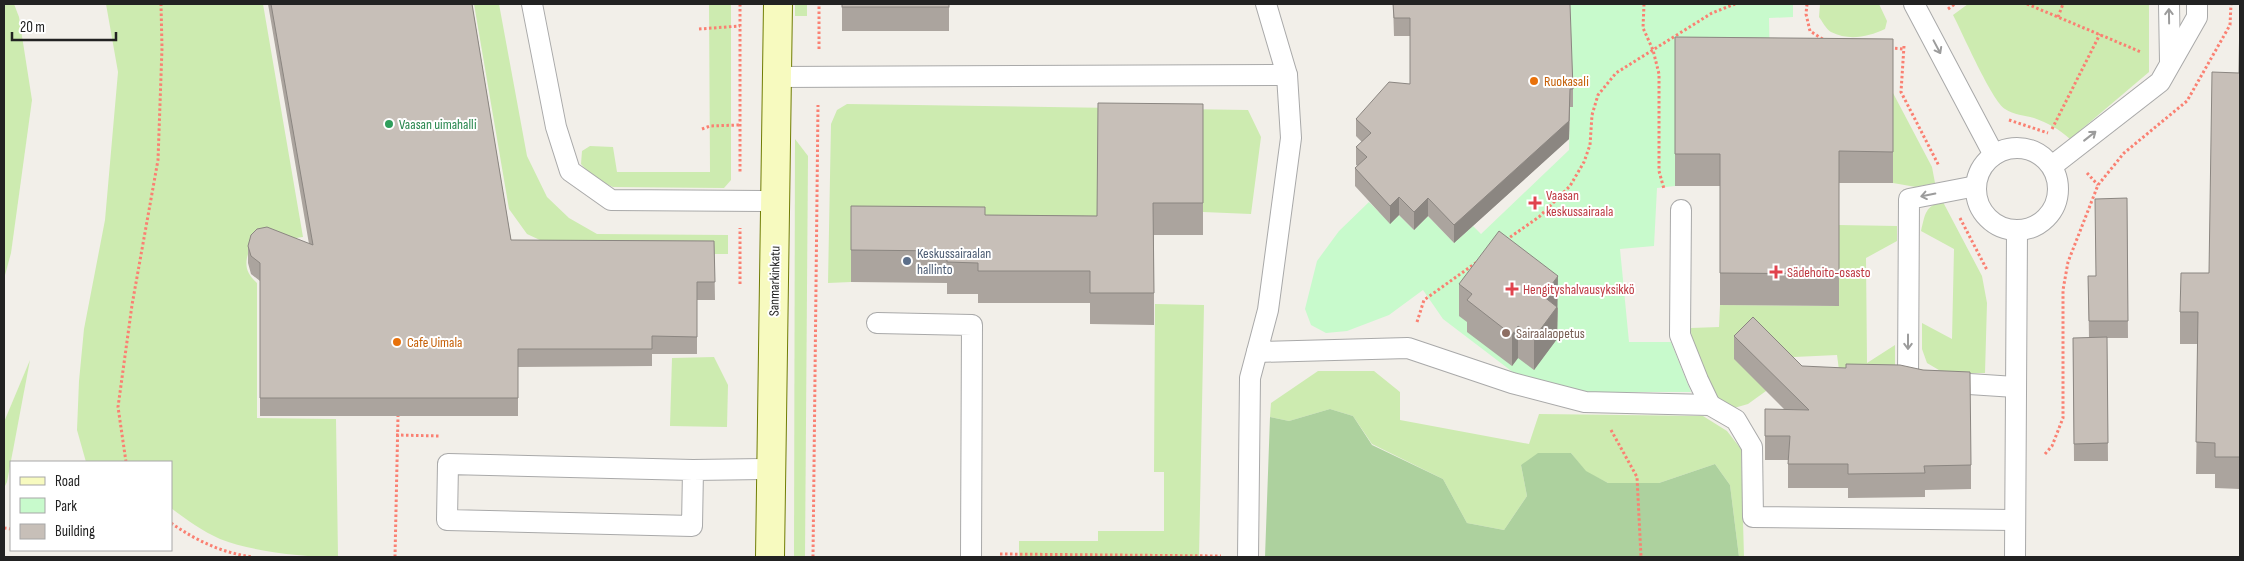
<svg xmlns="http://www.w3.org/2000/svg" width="2244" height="561" font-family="'Sofia Sans Condensed',sans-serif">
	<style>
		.grass { fill: #cdebb0 }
		.forest { fill: #add19e }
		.park { fill: #c8facc }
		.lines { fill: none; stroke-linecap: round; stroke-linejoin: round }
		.lane-casing { stroke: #a9a9a9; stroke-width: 22 }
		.secondary-casing { stroke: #707d05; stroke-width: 30 }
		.path { stroke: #fa8072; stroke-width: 3; stroke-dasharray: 2.5 2.5; stroke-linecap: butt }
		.lane { stroke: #fff; stroke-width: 20 }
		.secondary { stroke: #f7fabf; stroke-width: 28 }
		.wall { fill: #aba49e }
		.shaded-wall { fill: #8b8681 }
		.building { fill: #c7bfb8; stroke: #8b8681 }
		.oneway { stroke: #9c9c9c }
		.food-dot { fill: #e8710a; stroke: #fff; stroke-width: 2 }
		.leisure-dot { fill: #2e9e5b; stroke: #fff; stroke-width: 2 }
		.health-dot { fill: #e0444e; stroke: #fff; stroke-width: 2 }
		.service-dot { fill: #5c6f8a; stroke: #fff; stroke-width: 2 }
		.education-dot { fill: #8d6e63; stroke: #fff; stroke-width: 2 }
		.labels { text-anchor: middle; stroke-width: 4; stroke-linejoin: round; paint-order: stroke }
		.food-label { font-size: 14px; fill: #c56008; stroke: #fff; text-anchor: start }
		.leisure-label { font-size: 14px; fill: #27864d; stroke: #fff; text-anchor: start }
		.health-label { font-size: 14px; fill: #be3a42; stroke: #fff; text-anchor: start }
		.service-label { font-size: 14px; fill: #4e5e75; stroke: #fff; text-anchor: start }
		.street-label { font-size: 14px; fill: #222; stroke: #fff }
		.education-label { font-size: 14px; fill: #785e54; stroke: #fff; text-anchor: start }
	</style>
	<rect width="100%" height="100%" fill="#f2efe9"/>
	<g class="grass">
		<polygon points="4,4 14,4 19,17 32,100 11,253 4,279"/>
		<path d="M106,4H263L303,237L267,242L249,251C244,265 246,273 257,283V418L336,419L338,557C302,557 254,552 220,539C202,531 187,520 171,508V462H86L77,430L79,381L84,329L105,220L118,72Z"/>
		<polygon points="474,4 499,4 527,156 547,197 569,218 597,234 728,235 728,254 570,254 527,234 509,209"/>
		<polygon points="709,4 731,4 731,180 724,188 613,187 595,179 581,164 582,151 590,146 613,147 617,172 710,172"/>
		<rect x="795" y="4" width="12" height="12"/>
		<path d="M1820,4H1879L1887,21L1885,29C1868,37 1849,41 1831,32C1826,29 1822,21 1819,17Z"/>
		<path d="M1968,4H2149V72L2070,139C2059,129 2048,123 2034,118C2024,115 2014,115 2005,109C1992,101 1962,32 1953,15Z"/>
		<polygon points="1893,93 1932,167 1935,183 1916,187 1893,183"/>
		<polygon points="847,104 1248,110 1261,137 1251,214 1203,212 1097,248 851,238 851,282 828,283 831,124 837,110"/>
		<polygon points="795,139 808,156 805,556 794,556"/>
		<path d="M1943,202L1982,276L1987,303L1985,373H1944L1927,363L1922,349V323L1952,339L1954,249L1921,231C1925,215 1925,205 1943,202Z"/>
		<path d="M1839,225L1897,226V241L1866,258L1867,363L1895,345V370H1839L1837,355L1770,358L1766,391L1748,404L1734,408C1729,405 1721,402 1717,397C1706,385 1690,343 1691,328L1719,327L1720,305L1839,306Z"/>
		<polygon points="1155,304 1204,305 1199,557 1019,557 1019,541 1098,541 1098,531 1164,531 1164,472 1154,472"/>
		<polygon points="714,357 728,385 727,427 670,426 672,358"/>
		<polygon points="30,360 7,482 4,488 4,422"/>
		<polygon points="1318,371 1374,371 1400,392 1400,420 1529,444 1539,414 1703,416 1727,431 1741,449 1744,557 1739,557 1730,485 1715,464 1659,483 1608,483 1586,472 1571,453 1521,465 1527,496 1504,530 1467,523 1443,479 1372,444 1353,416 1330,409 1289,421 1270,417 1271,403"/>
	</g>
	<polygon class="forest" points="1330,409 1353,416 1372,445 1443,479 1467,523 1504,530 1527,496 1521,465 1538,453 1571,453 1586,471 1608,483 1659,483 1715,464 1730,485 1739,557 1265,557 1270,417 1289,421"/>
	<polygon class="park" points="1570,4 1793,4 1793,17 1769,18 1770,69 1675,69 1675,186 1657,188 1654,246 1620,249 1629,342 1671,342 1691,392 1585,392 1514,373 1443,319 1423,290 1389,315 1347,331 1326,333 1311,325 1305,309 1317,261 1339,231 1369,202 1390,223 1399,215 1414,230 1428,216 1454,243 1473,226 1481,234 1569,150 1570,107 1573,107"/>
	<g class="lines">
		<defs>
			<g id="lane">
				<polyline points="532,4 556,127 570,171 611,200 775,201"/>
				<polyline points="1914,4 1994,155"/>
				<polyline points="2169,4 2170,62"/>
				<polyline points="776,77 1287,75"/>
				<circle cx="2017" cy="189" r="41"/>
				<polyline points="2052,166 2160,82 2197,17 2197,4"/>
				<polyline points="1976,186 1909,199 1908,380 2015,387"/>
				<polyline points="1681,210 1680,335 1698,380 1710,405"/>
				<polyline points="877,323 972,325 971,557"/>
				<polyline points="1257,352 1408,348 1512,383 1585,402 1710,405 1736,420 1752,447 1753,517 2014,520"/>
				<polyline points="693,470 692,526 447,520 448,464 693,470 771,469"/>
				<polyline points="1248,557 1250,378 1268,310 1291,138 1287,75 1266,4"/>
				<polyline points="2015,557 2017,231"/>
			</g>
			<polyline id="secondary" points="770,557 778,4"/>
		</defs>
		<use href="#lane" class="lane-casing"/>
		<use href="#secondary" class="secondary-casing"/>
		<g class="path">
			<polyline points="740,4 740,174"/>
			<polyline points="1644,4 1643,28 1653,50 1659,74 1659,171 1664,189"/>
			<polyline points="1807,4 1806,14 1810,31 1824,40"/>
			<polyline points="2027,4 2141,52"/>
			<polyline points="1948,9 1955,4"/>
			<polyline points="2058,17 2063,4"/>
			<polyline points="699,29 740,26"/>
			<polyline points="1904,46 1901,92 1939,166"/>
			<polyline points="1890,48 1904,49"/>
			<polyline points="819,49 819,4"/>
			<polyline points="2009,120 2048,133"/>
			<polyline points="702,129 710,126 740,125"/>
			<polyline points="2052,129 2100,34"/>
			<polyline points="2087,173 2098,185"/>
			<polyline points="1960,218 1987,270"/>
			<polyline points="1506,240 1539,217 1570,186 1584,162 1590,145 1592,115 1598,95 1616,73 1712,13 1735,4"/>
			<polyline points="740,284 740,228"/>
			<polyline points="1417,322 1424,300 1477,262"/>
			<polyline points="1611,430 1637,477 1641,557"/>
			<polyline points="396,435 440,436"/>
			<polyline points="2045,454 2052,446 2063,418 2063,290 2068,262 2098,185 2124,153 2187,101 2230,25 2231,4"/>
			<polyline points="126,462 118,407 132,305 158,160 162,48 161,4"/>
			<path d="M171,523C197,541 222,553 253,557"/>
			<polyline points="4,528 11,529"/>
			<polyline points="1000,554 1221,556"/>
			<polyline points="395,557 398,416"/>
			<polyline points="813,557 818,105"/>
		</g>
		<use href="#lane" class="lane"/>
		<use href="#secondary" class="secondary"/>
	</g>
	<g class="wall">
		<polygon points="268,4 472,4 511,240 714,241 715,300 697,300 697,354 652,354 652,366 518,367 518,416 260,416 260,281 251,274 248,263 248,246 309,244"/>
		<rect x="842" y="4" width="107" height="27"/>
		<polygon points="1393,4 1573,89 1573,107 1570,107 1569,139 1454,243 1428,216 1414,230 1399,215 1390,224 1355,186 1355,168 1358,166 1356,165 1356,147 1362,142 1356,136 1356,119 1410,84 1410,36 1394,36"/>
		<polygon points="2240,8 2240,489 2215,488 2215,474 2196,474 2198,344 2180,344 2180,312 2209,273 2239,73"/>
		<polygon points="1675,37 1893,39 1893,183 1839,183 1839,306 1720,305 1720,186 1675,186"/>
		<polygon points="1203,104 1203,235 1154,235 1154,325 1090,324 1090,303 978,303 978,294 947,294 947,283 851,282 851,206 985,215 1097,216"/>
		<polygon points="2127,198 2128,338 2107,338 2108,461 2074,461 2073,338 2089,338 2088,276 2096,276"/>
		<polygon points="1459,284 1558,308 1557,339 1534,370 1518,358 1512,366 1467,332 1467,322 1459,316"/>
		<polygon points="1734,336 1802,366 1971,465 1971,489 1925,490 1925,497 1848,498 1848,488 1788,488 1788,460 1765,460 1765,436 1785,410 1734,359"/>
	</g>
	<g class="shaded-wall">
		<polygon points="1570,89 1569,139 1454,243 1454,225"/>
		<polygon points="1399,197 1399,215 1390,224 1390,206"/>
		<polygon points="1428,198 1428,216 1414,230 1414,212"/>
		<polygon points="1558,276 1557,339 1534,370 1534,338 1543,296"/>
		<polygon points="1518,326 1518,358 1512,366 1512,335"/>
	</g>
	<g class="building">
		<polygon points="271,4 472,4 511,240 714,241 715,282 697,282 697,337 652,336 652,349 518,349 518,398 260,398 260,263 251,256 248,246 251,235 257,229 267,227 313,245"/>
		<rect x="842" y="4" width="107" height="3"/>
		<polygon points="1393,4 1570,4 1573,89 1570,89 1569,121 1454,225 1428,198 1414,212 1399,197 1390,206 1355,168 1367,157 1356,147 1371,133 1356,119 1389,82 1410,84 1410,18 1394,18"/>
		<polygon points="2240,8 2240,457 2215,457 2215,443 2196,442 2198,312 2180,312 2181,273 2209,273 2212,72 2239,73"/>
		<polygon points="1675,37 1893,39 1893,152 1839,151 1839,274 1720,273 1720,154 1675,154"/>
		<polygon points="1098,103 1203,104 1203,203 1153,203 1154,293 1090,293 1090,271 978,271 978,263 947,262 947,251 851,250 851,206 985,207 985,215 1097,216"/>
		<polygon points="2127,198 2128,321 2089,321 2088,276 2096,276 2095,199"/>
		<polygon points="1499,231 1558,276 1543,296 1557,307 1534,338 1518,326 1512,335 1467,300 1472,294 1459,284"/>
		<polygon points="1753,317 1802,366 1846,368 1846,364 1900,365 1923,370 1970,372 1971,465 1924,466 1925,473 1848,474 1848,464 1788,464 1790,436 1765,436 1765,409 1809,410 1734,336"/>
		<polygon points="2107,337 2108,443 2074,444 2073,338"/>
	</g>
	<defs><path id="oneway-shaft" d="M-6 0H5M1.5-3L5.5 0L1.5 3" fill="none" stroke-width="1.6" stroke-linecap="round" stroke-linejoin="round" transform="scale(1.25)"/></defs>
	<g class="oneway">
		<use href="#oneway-shaft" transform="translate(2169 16) rotate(-91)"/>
		<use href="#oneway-shaft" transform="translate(1937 47) rotate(62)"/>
		<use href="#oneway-shaft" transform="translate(2090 136) rotate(-38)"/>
		<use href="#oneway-shaft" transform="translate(1928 195) rotate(169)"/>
		<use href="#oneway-shaft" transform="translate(1908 342) rotate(90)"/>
	</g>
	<g class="food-dot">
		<circle cx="1534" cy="81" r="5"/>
		<circle cx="397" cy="342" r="5"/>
	</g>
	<circle class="leisure-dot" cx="389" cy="124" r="5"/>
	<g class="health-dot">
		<path d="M1532.5 195.5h5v5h5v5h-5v5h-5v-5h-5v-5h5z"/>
		<path d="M1773.5 264.5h5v5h5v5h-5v5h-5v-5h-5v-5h5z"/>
		<path d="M1509.5 281.5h5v5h5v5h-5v5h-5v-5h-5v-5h5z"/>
	</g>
	<circle class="service-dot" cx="907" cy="261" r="5"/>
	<circle class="education-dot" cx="1506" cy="333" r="5"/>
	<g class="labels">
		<g class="food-label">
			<text x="1544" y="86">Ruokasali</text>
			<text x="407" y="347">Cafe Uimala</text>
		</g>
		<g class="leisure-label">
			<text x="399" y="129">Vaasan uimahalli</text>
		</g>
		<g class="health-label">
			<text x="1546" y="200">Vaasan<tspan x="1546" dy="16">keskussairaala</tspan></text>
			<text x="1787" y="277">Sädehoito-osasto</text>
			<text x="1523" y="294">Hengityshalvausyksikkö</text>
		</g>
		<g class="service-label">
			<text x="917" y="258">Keskussairaalan<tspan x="917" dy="16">hallinto</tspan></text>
		</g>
		<g class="street-label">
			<text transform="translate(774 281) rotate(-89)" y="5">Sanmarkinkatu</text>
		</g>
		<g class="education-label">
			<text x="1516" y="338">Sairaalaopetus</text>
		</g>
	</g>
	<rect width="2244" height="561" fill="none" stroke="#222222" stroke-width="10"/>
	<rect x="10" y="461" width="162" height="90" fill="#ffffff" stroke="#a7a7a7"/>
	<rect x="20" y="477" width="25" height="8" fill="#f7fabf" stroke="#a7a7a7"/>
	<text x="55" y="486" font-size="15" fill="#222222">Road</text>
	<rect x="20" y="498" width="25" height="15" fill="#c8facc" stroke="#a7a7a7"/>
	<text x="55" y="511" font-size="15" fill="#222222">Park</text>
	<rect x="20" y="524" width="25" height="15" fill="#c7bfb8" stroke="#a7a7a7"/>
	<text x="55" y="536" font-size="15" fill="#222222">Building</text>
	<path d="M12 32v8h104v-8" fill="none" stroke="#222222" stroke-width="2.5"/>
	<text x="20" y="32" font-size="15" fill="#222222" stroke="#ffffff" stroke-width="4" paint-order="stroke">20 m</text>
</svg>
